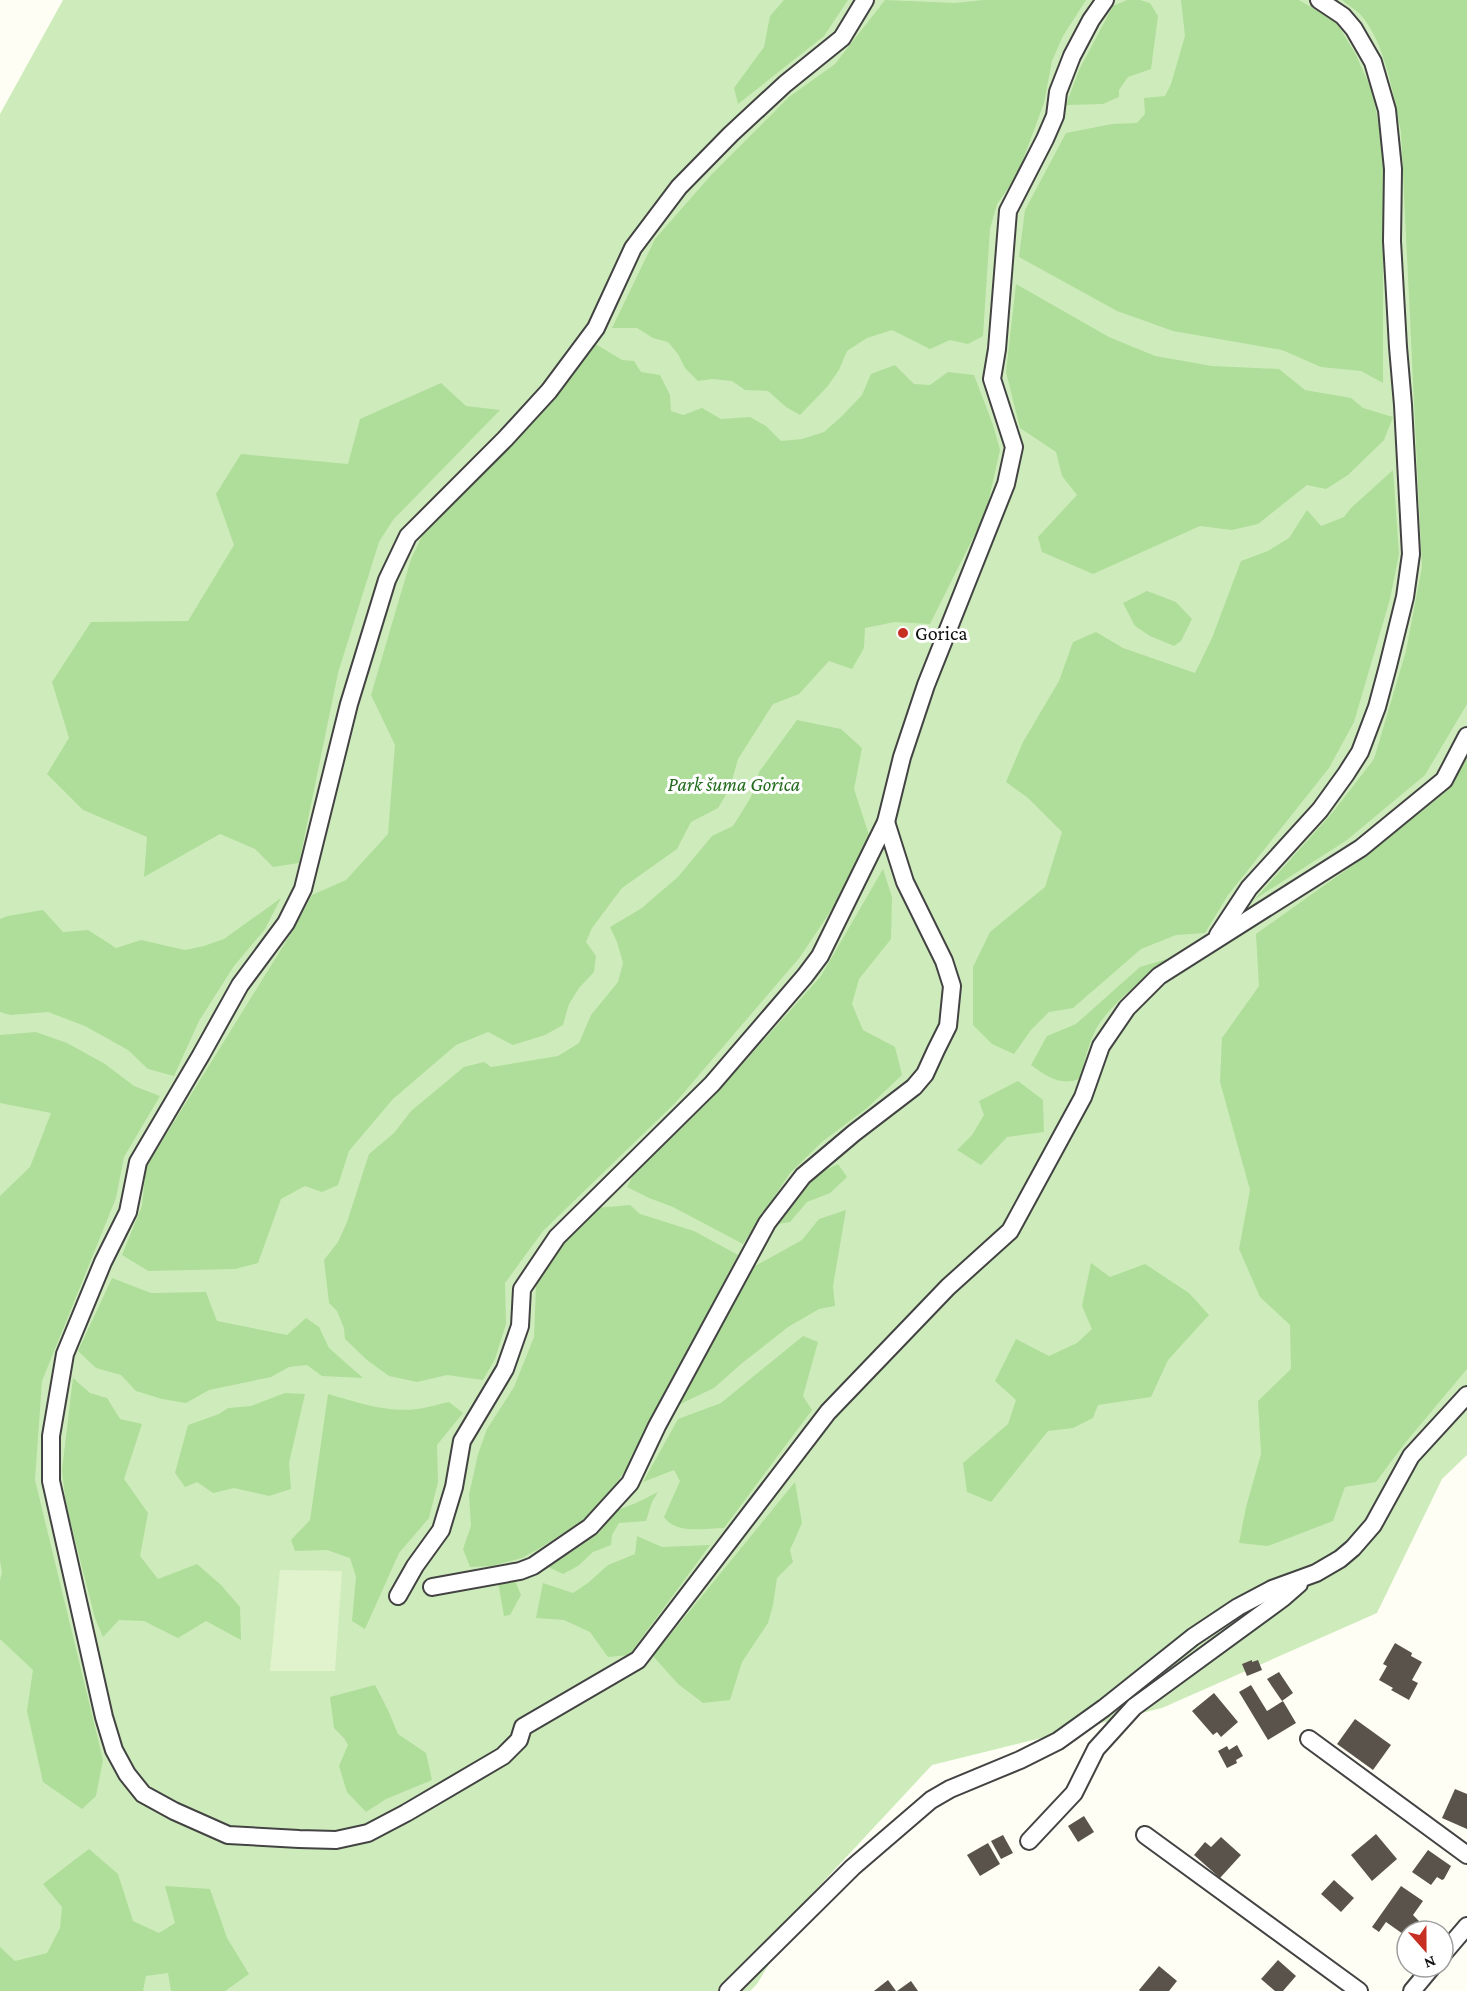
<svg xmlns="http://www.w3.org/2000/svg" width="1467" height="1991" font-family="'Crimson Pro',serif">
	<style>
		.green { fill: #ceecbb }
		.forest { fill: #afdd9a }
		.pitch { fill: #e1f3cd }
		.building { fill: #5a534c }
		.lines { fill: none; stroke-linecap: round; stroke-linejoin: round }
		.street-casing { stroke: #434343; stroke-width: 20 }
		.street { stroke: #fff; stroke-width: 16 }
		.poi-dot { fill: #c72f22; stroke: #fff; stroke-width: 2 }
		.labels { text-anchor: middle; stroke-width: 6; stroke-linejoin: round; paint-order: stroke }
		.poi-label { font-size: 20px; fill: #101010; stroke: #fff; text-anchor: start }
		.park-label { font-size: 20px; font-style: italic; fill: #236c1d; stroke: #fff }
	</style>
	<rect width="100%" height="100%" fill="#fffef4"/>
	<polygon class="green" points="63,0 1467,0 1467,1455 1442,1479 1377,1613 1162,1708 932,1765 811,1895 757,1984 750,1991 0,1991 0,114"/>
	<g class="forest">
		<polygon points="784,0 848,0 824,36 738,104 734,88 764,47 770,16"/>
		<polygon points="885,0 955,3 983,0 1086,0 1063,36 1052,61 1044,103 1017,176 997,204 990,229 983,336 968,344 950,340 930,349 892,330 867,338 847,351 839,370 827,387 800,415 786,407 768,391 745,390 732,381 712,379 698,381 685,368 678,354 668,342 653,338 637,328 612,328 655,239 712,174 789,97 835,64"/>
		<polygon points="1127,0 1140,0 1150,3 1158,16 1151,69 1128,77 1119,90 1119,97 1103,104 1066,105 1079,70 1113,6"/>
		<polygon points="1181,0 1299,0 1336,22 1355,53 1373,93 1383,151 1383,383 1361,371 1321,367 1282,350 1173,331 1117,311 1019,257 1025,210 1066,133 1112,124 1137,123 1145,114 1144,98 1165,96 1171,84 1185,36"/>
		<path d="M1342,0H1467V704L1425,775L1347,840L1255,899L1333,812L1374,759L1406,651L1422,567L1401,132C1394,97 1385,41 1360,14C1355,9 1347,5 1342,0Z"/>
		<polygon points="1016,284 1109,337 1155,356 1212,366 1279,369 1305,390 1351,398 1363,408 1393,417 1384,440 1348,475 1326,489 1307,485 1258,524 1232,530 1200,526 1093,574 1042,552 1038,537 1077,495 1062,476 1056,452 1020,428 1006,372"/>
		<polygon points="594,343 622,360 634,361 641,372 660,375 670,395 671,411 683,415 702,408 721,419 750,417 766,426 781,441 802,439 824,432 841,417 862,395 871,374 895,365 914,384 930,385 948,372 974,375 993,425 1000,450 986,512 930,624 895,622 865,628 864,648 852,669 829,661 799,694 773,704 738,759 730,788 718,808 691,822 677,849 622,888 592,928 586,942 596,956 594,972 579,988 569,1004 563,1025 545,1035 513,1045 488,1032 456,1045 393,1099 349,1151 338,1185 322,1192 305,1186 281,1199 258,1263 235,1269 148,1271 122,1255 142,1206 146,1167 295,927 312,895 346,880 388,834 395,745 371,695 411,559 422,536 552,402"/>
		<polygon points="441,383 466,406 500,410 393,520 379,542 338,673 299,863 273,867 255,849 220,834 144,877 147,837 83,810 47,774 69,738 52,682 91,622 188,621 234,545 216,494 241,454 348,464 360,419"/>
		<polygon points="1393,470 1399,554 1390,599 1354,722 1329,768 1228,895 1205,933 1176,935 1141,949 1073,1008 1049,1012 1031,1030 1014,1054 992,1044 973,1025 973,967 990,932 1045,887 1062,832 1028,798 1006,782 1023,742 1059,681 1073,642 1096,632 1123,648 1195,673 1212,638 1241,561 1268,551 1289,538 1307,510 1321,526 1344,517 1351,508"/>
		<polygon points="1147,591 1176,602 1192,619 1181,641 1174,646 1150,636 1135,626 1123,603"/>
		<polygon points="797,720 841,729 862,748 854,789 869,835 834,906 800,957 675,1103 543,1231 505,1283 506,1324 495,1359 483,1380 447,1375 417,1382 389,1376 367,1360 345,1339 344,1328 337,1311 329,1303 324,1260 338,1242 347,1222 369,1154 394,1133 411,1111 464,1067 484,1062 491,1067 558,1056 579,1043 591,1015 618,982 623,963 617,942 610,927 642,908 658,894 678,877 712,836 733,826 751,797 759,772"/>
		<polygon points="1467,753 1467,1369 1405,1443 1376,1482 1345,1487 1333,1521 1268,1546 1239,1543 1246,1507 1261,1454 1258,1401 1291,1369 1290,1325 1260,1297 1239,1249 1250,1190 1220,1082 1222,1038 1259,986 1256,934 1367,855 1448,790"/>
		<polygon points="883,869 892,897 891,939 859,979 852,1004 863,1030 895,1047 902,1075 867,1108 823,1141 790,1173 743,1244 673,1207 649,1198 627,1187 633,1176 740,1067 821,976"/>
		<polygon points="281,898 265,929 234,966 199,1021 174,1076 148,1069 128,1050 85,1026 48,1012 10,1015 0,1012 0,919 8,916 43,910 63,932 88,930 116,948 141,940 185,950 204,946 224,939"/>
		<path d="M1170,958C1145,979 1113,1000 1096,1029C1088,1045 1084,1061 1081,1078C1062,1087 1047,1077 1031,1065L1047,1036L1076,1024L1140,967Z"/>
		<polygon points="36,1032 67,1043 105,1064 134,1086 160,1096 124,1157 116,1198 42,1381 35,1480 103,1760 96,1796 82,1809 43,1782 27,1711 33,1670 0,1639 0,1581 2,1572 0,1561 0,1196 30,1167 51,1113 0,1103 0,1035"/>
		<polygon points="1018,1081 1043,1100 1044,1132 1007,1137 981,1165 957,1150 972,1135 984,1115 979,1101"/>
		<polygon points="838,1164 847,1177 830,1193 807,1202 790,1222 778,1224 815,1175"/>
		<polygon points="630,1205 640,1214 694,1231 738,1255 626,1469 605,1500 579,1523 540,1548 522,1558 492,1566 470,1567 463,1549 471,1526 469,1495 478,1454 487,1429 514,1387 534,1337 536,1286 559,1247 596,1208"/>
		<polygon points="846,1210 833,1286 835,1306 819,1309 788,1327 741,1364 714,1388 676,1406 748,1270 802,1240 819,1219"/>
		<polygon points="1091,1263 1110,1277 1145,1264 1189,1293 1209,1315 1168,1360 1151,1397 1098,1405 1093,1418 1073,1428 1048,1431 991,1502 967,1492 963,1463 1008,1424 1016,1400 995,1381 1016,1339 1049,1356 1077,1343 1092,1329 1082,1306"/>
		<polygon points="112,1278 151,1293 206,1292 217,1321 287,1335 306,1318 319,1327 329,1348 363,1378 322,1376 307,1365 289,1367 271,1377 209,1390 186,1403 162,1399 136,1391 121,1375 96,1368 78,1351"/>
		<path d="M803,1336L818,1342L803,1396L812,1410L724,1528C704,1528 677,1535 664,1517L680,1481L674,1470L643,1482L678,1419L721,1403Z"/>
		<polygon points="73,1378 90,1393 107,1398 120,1419 142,1424 124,1479 148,1513 140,1556 158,1579 197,1564 221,1585 240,1607 241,1640 206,1621 178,1638 144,1621 119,1620 103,1637 95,1618 66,1505 62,1470"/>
		<polygon points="285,1393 305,1394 289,1463 291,1489 269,1496 234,1488 213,1493 197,1482 185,1487 175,1473 188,1425 219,1414 228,1408 251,1406"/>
		<path d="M328,1394C356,1402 387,1413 417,1409C427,1408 439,1404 449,1402L463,1413L437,1445L438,1482L429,1518L399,1553L365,1629L352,1621L356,1577L350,1558L327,1550L295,1551L291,1540L310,1520Z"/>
		<polygon points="795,1482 802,1523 790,1550 793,1562 777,1578 773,1605 768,1623 742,1662 730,1700 703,1703 678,1684 653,1656"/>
		<polygon points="658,1492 652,1502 646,1521 619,1523 612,1535 611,1545 593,1552 578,1566 563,1574 546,1566 570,1553 599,1533 613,1512 636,1503"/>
		<polygon points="637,1536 662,1547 710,1545 629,1655 608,1657 590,1632 564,1620 536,1618 543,1583 573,1593 588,1583 608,1565 635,1554"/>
		<polygon points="514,1578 521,1595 510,1615 504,1616 498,1582"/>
		<polygon points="375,1685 388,1710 398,1734 426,1753 432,1780 386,1799 366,1812 347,1792 339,1766 348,1745 344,1738 334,1728 330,1697"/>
		<polygon points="89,1849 118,1874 133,1921 159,1933 175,1923 165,1886 210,1889 227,1938 249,1974 225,1991 171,1991 168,1973 146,1976 143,1991 0,1991 0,1947 15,1961 47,1953 60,1928 62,1907 43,1884"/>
	</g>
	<polygon class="pitch" points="280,1570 342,1571 335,1671 270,1671"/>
	<g class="building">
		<polygon points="1395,1643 1412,1653 1411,1656 1422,1662 1412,1680 1418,1683 1409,1700 1391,1690 1393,1688 1379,1680 1387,1666 1383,1664"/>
		<polygon points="1252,1660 1252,1662 1258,1660 1262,1670 1247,1676 1242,1664"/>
		<polygon points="1279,1672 1293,1693 1282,1701 1267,1679"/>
		<polygon points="1251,1685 1267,1711 1283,1701 1296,1723 1268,1740 1239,1692"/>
		<polygon points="1214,1693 1238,1722 1221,1737 1217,1732 1213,1735 1192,1711"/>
		<polygon points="1355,1719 1391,1745 1373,1770 1337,1744"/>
		<polygon points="1237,1745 1243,1756 1236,1760 1237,1763 1227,1768 1218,1751 1227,1746 1229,1750"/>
		<polygon points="1455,1789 1467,1794 1467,1829 1442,1818"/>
		<polygon points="1084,1816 1094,1832 1078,1842 1068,1826"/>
		<polygon points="1376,1834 1397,1859 1372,1881 1351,1855"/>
		<polygon points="1003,1835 1013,1853 1001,1859 991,1841"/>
		<polygon points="1221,1837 1241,1855 1220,1878 1194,1855 1205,1842 1211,1847"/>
		<polygon points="988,1843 1000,1864 980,1876 967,1855"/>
		<polygon points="1428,1850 1451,1866 1444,1879 1442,1880 1437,1877 1431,1885 1412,1872"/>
		<polygon points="1334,1880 1354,1898 1341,1912 1321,1894"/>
		<polygon points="1401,1886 1423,1901 1413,1915 1422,1924 1417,1931 1411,1930 1410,1931 1406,1929 1403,1934 1386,1922 1379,1932 1372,1927"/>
		<polygon points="1278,1960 1296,1976 1283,1991 1275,1991 1261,1979"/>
		<polygon points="1159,1966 1177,1981 1169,1991 1140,1991 1139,1990"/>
		<polygon points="888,1980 896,1991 874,1991"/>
		<polygon points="911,1981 918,1991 897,1991"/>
	</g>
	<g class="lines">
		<defs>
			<g id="street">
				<polyline points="865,0 842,38 785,84 731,134 679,187 633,248 596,328 549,391 505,439 408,536 387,580 349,704 303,889 286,923 240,985 201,1055 138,1162 128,1212 103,1262 65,1354 51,1436 51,1481 104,1717 114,1750 127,1774 143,1794 174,1811 228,1835 299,1839 336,1840 368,1833 406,1813 503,1756 519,1740 523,1727 638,1660 828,1412 948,1287 1010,1231 1083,1097 1101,1046 1127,1008 1159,976 1361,848 1444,780 1467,736"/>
				<polyline points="1218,935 1249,888 1320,810 1346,774 1360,752 1377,707 1388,666 1405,597 1411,554 1403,405 1398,347 1392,241 1393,169 1387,110 1373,62 1354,29 1343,16 1319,0"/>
				<polyline points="432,1587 520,1571 533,1566 590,1527 630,1483 657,1426 767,1223 803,1176 854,1133 914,1087 925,1074 936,1050 948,1026 952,986 944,961 905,882 886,822"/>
				<polyline points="398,1596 415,1566 441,1530 454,1487 462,1441 505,1369 520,1326 522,1289 557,1237 712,1084 805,976 820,956 886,822 902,757 926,685 1006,484 1014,447 992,379 997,349 1008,211 1045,139 1055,116 1058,92 1072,56 1091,20 1105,0"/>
				<polyline points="1309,1739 1467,1855"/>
				<polyline points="1145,1835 1359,1991"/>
				<polyline points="1029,1841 1074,1793 1096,1749 1134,1707 1283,1598 1299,1584"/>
				<polyline points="1443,1954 1467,1926"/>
				<polyline points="728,1991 853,1867 931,1800 950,1789 1020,1760 1058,1741 1104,1708 1193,1637 1238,1607 1272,1589 1316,1573 1340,1559 1353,1548 1373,1525 1411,1456 1467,1395"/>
				<polyline points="1412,1991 1432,1967"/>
			</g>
		</defs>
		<use href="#street" class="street-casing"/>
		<use href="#street" class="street"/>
	</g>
	<circle class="poi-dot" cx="903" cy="633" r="6"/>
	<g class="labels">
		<g class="poi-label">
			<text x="915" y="640">Gorica</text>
		</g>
		<g class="park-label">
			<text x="734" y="791">Park šuma Gorica</text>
		</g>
	</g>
	<g transform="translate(1425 1949) rotate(159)"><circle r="28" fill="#ffffff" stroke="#9f9f9f" stroke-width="1.5"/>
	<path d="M0-4.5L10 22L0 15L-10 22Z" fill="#c72f22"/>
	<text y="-9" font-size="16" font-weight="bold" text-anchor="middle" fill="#101010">N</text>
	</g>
</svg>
